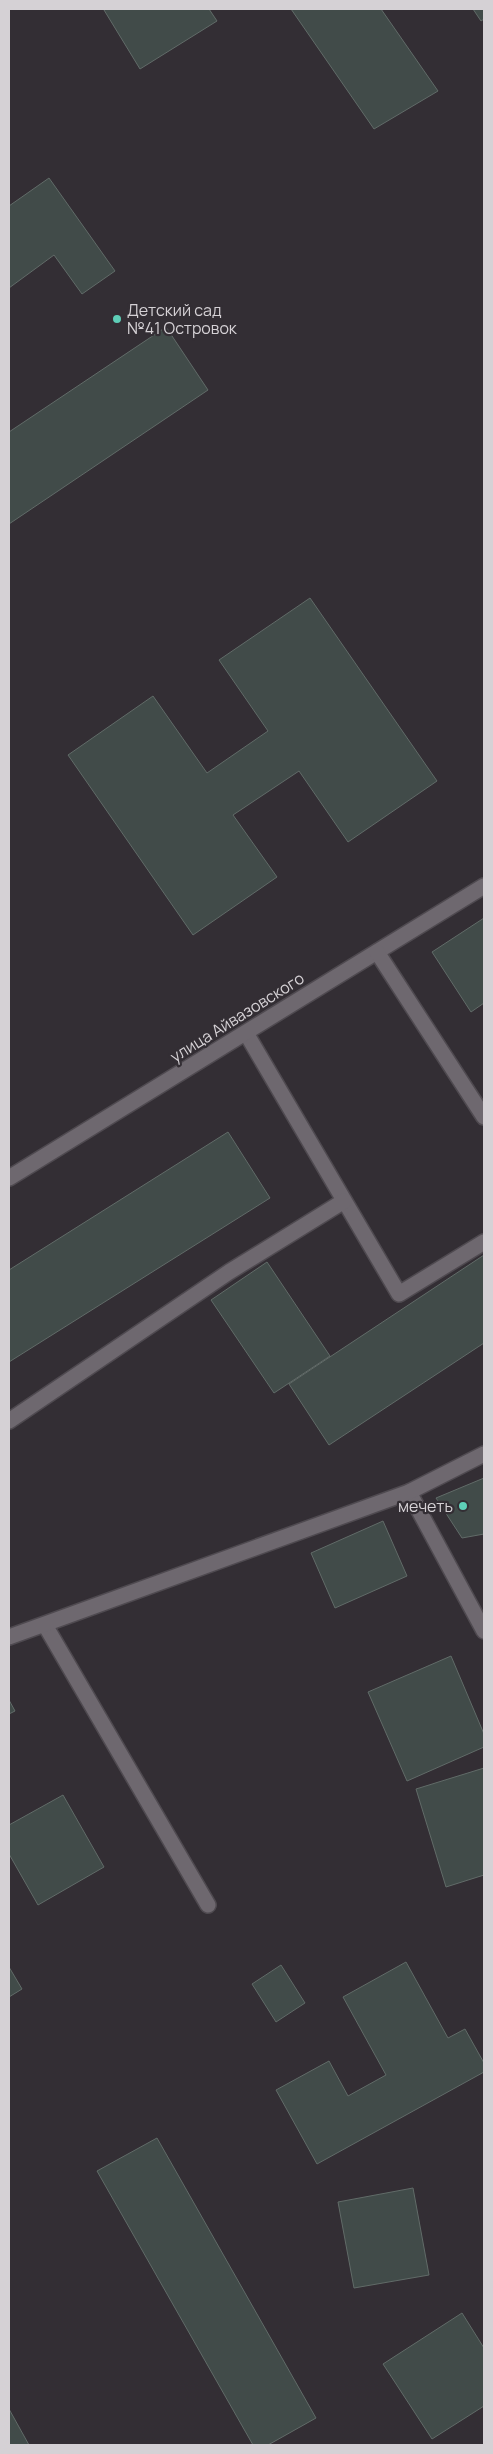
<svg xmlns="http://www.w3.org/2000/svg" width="493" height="2454" font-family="Manrope,sans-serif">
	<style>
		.building { fill: #414b49; stroke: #616b68 }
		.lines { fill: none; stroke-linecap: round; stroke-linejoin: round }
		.service-casing { stroke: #4f4a50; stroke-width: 18 }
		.minor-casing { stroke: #4f4a50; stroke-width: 18 }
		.service { stroke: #6e686f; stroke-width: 15 }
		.minor { stroke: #6e686f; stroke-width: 15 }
		.poi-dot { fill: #5eceb7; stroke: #332e34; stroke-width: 2 }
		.labels { text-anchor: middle; stroke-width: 4.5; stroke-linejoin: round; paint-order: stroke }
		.poi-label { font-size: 16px; fill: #d5d1d5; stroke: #332e34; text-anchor: start }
		.street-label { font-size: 16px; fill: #d5d1d5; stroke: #332e34 }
	</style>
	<rect width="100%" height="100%" fill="#332e34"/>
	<g class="building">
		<polygon points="106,9 209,9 217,21 140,69 104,10"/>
		<polygon points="291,9 381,9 438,91 374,129"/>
		<polygon points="473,9 484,9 484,19 481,21"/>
		<polygon points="49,178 115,271 82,294 54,255 9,288 9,206"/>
		<polygon points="166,327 208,390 9,524 9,432"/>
		<polygon points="310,598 437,781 348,842 299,771 233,815 277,877 193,935 68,755 153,696 207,773 268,731 219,660"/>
		<polygon points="484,918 484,1003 471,1012 432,952"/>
		<polygon points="228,1132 270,1198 9,1362 9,1270"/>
		<polygon points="484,1255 484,1343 329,1445 289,1384"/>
		<polygon points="267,1262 330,1356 274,1393 211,1300"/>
		<polygon points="484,1478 484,1534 462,1538 436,1498"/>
		<polygon points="383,1521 407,1576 335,1608 311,1553"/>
		<polygon points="451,1656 484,1734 484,1747 407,1781 368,1692"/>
		<polygon points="9,1700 15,1711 9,1714"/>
		<polygon points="484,1768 484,1875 446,1887 416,1789"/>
		<polygon points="63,1795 104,1867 38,1905 9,1854 9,1825"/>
		<polygon points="406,1962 448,2038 465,2029 484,2063 484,2072 317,2164 276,2090 329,2061 348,2096 386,2075 343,1997"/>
		<polygon points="281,1965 305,2003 276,2022 252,1984"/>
		<polygon points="9,1967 22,1989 9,1997"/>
		<polygon points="157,2138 316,2418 268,2445 253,2445 97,2171"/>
		<polygon points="413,2188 429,2275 354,2288 338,2202"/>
		<polygon points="462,2313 484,2348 484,2406 432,2439 383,2364"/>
		<polygon points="9,2409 29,2445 9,2445"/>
	</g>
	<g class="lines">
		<defs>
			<g id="service">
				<polyline points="246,1033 399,1294 484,1242"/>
				<polyline points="9,1178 484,886"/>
				<polyline points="9,1421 229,1272 344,1201"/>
				<polyline points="409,1492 484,1631"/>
				<polyline points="45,1625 208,1905"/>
				<polyline points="9,1637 409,1492 484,1454"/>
			</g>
			<polyline id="minor" points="377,952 484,1117"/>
		</defs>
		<use href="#service" class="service-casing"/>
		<use href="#minor" class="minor-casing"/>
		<use href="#service" class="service"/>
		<use href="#minor" class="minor"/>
	</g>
	<g class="poi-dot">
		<circle cx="117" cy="319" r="5"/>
		<circle cx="463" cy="1506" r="5"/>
	</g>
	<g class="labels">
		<g class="poi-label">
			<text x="127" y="316">Детский сад<tspan x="127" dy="18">№41 Островок</tspan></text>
			<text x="453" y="1512" text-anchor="end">мечеть</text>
		</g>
		<g class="street-label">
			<text transform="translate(237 1017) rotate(-32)" y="6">улица Айвазовского</text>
		</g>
	</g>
	<rect width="493" height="2454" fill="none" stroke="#d5d1d5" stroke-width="20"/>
</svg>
